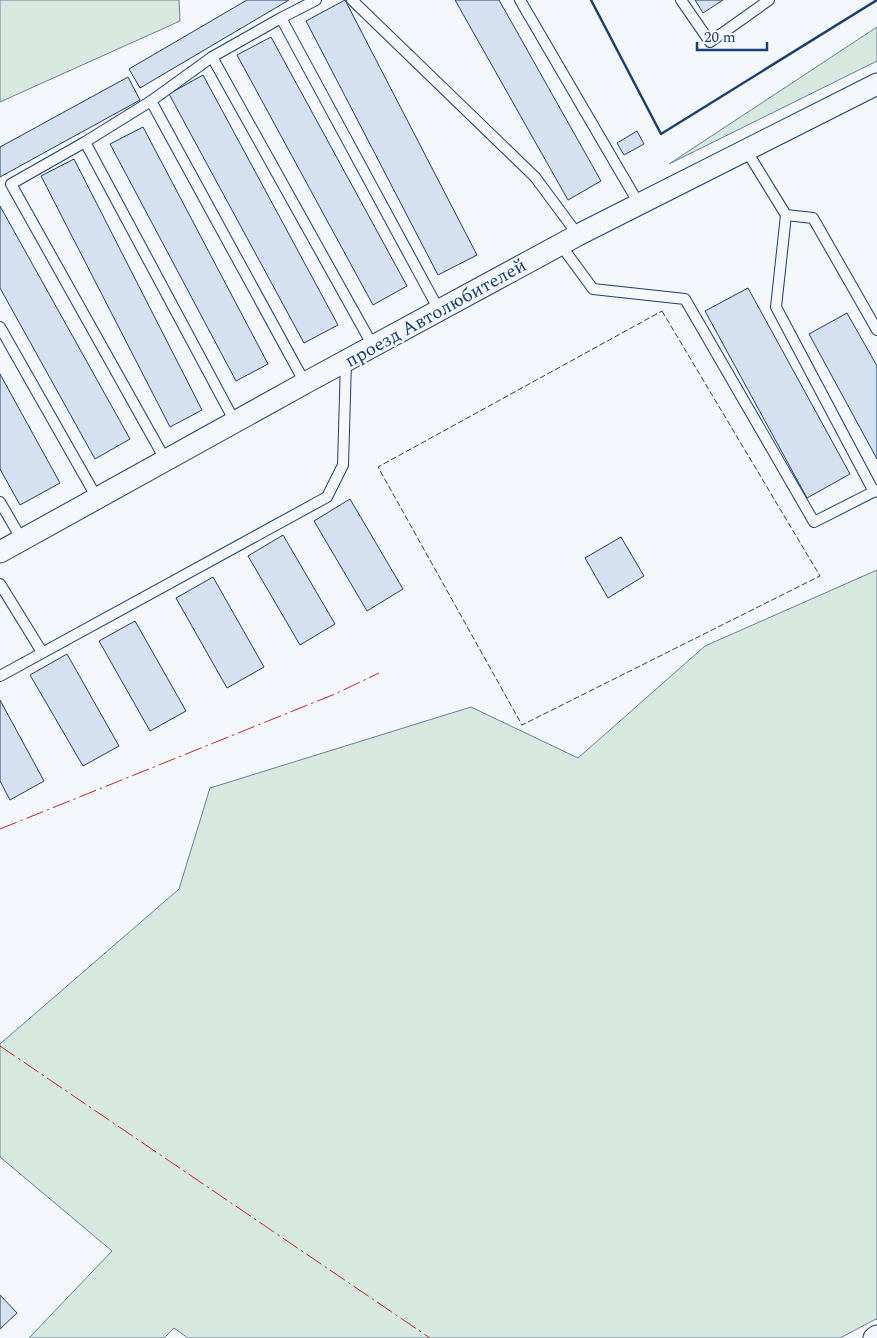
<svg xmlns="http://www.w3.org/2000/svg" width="877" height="1338" font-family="Spectral,serif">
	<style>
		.green { fill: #d7e8df; stroke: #687fa3 }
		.building { fill: #d5e0f0; stroke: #1d3f73 }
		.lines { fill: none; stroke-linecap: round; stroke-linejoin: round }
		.service-casing { stroke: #1d3f73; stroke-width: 12 }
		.minor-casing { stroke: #1d3f73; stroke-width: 23 }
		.service { stroke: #f4f7fb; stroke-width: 10 }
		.minor { stroke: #f4f7fb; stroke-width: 21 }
		.fence { stroke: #1d3f73; stroke-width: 1; stroke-dasharray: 6 2.5; stroke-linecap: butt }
		.wall { stroke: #1d3f73; stroke-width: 2.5 }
		.power { stroke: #c62828; stroke-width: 1; stroke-dasharray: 18 4 2.5 4; stroke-linecap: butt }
		.labels { text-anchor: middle; stroke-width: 4; stroke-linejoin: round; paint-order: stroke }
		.street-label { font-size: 19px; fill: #1d3f73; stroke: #f4f7fb }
	</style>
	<rect width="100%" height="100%" fill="#f4f7fb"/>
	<g class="green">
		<polygon points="0,0 179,0 180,21 0,102"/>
		<polygon points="877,27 877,61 669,164"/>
		<polygon points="877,570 877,1319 874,1320 840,1338 188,1338 174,1328 164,1338 29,1338 112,1251 0,1157 0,1044 179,889 210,788 471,707 578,758 705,646"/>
	</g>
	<g class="building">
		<polygon points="247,0 289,0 140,88 129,69"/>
		<polygon points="345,0 477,255 438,275 306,21"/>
		<polygon points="455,0 499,0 601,181 568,200"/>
		<polygon points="695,0 723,0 703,13"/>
		<polygon points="271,37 407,286 373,305 237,55"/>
		<polygon points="203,75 338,325 304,343 169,94"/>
		<polygon points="128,77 140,100 0,177 0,147"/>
		<polygon points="143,127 268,364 236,381 110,144"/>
		<polygon points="637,131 644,144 624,155 617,143"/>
		<polygon points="74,159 202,410 170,427 41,176"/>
		<polygon points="0,206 130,439 95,459 0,288"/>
		<polygon points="748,288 850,474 807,498 705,311"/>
		<polygon points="847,313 877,366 877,459 809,334"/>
		<polygon points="0,374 60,483 20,505 0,469"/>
		<polygon points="350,499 403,589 367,611 314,521"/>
		<polygon points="283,535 335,624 300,645 248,556"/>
		<polygon points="621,537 644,576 608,598 585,558"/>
		<polygon points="213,577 264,667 227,688 176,598"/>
		<polygon points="135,621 186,711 150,731 99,641"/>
		<polygon points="67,654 119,746 83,766 30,675"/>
		<polygon points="0,700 44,781 10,800 0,781"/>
		<polygon points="0,1295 17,1313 0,1329"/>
	</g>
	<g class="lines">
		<defs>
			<g id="service">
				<polyline points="352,0 535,177 578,235"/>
				<polyline points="520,0 639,204"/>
				<polyline points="681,0 710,42 769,0"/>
				<polyline points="281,18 439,310"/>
				<polyline points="212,57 373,346"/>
				<polyline points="151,101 305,383"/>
				<polyline points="85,142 235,422"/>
				<polyline points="746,150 786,215 776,307 874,492"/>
				<polyline points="786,215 813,218 877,330"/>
				<polyline points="560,244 593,289 685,299 814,522 877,490"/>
				<polyline points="0,327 97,498"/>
				<polyline points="166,461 11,184 85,142 151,101 212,57 281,18 316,0"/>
				<polyline points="0,502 22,540"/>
				<polyline points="0,584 42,652"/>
				<polyline points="0,676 327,497 343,465 346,361"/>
			</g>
			<g id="minor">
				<polyline points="0,552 305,383 578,235 877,84"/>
				<polyline points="874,1338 877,1336"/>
			</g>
		</defs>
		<use href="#service" class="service-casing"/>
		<use href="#minor" class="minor-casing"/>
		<use href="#service" class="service"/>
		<use href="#minor" class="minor"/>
		<polygon class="fence" points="662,311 820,576 522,725 378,467"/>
		<polyline class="wall" points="591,0 661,134 877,0"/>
		<g class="power">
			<polyline points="0,829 335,694 379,673"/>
			<polyline points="0,1046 430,1338"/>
		</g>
	</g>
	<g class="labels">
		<g class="street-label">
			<text transform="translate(435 312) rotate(-29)" y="7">проезд Автолюбителей</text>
		</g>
	</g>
	<path d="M697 42v8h70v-8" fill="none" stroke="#1d3f73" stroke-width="2.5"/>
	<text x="704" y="42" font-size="15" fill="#1d3f73" stroke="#f4f7fb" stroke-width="4" paint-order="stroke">20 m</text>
</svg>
